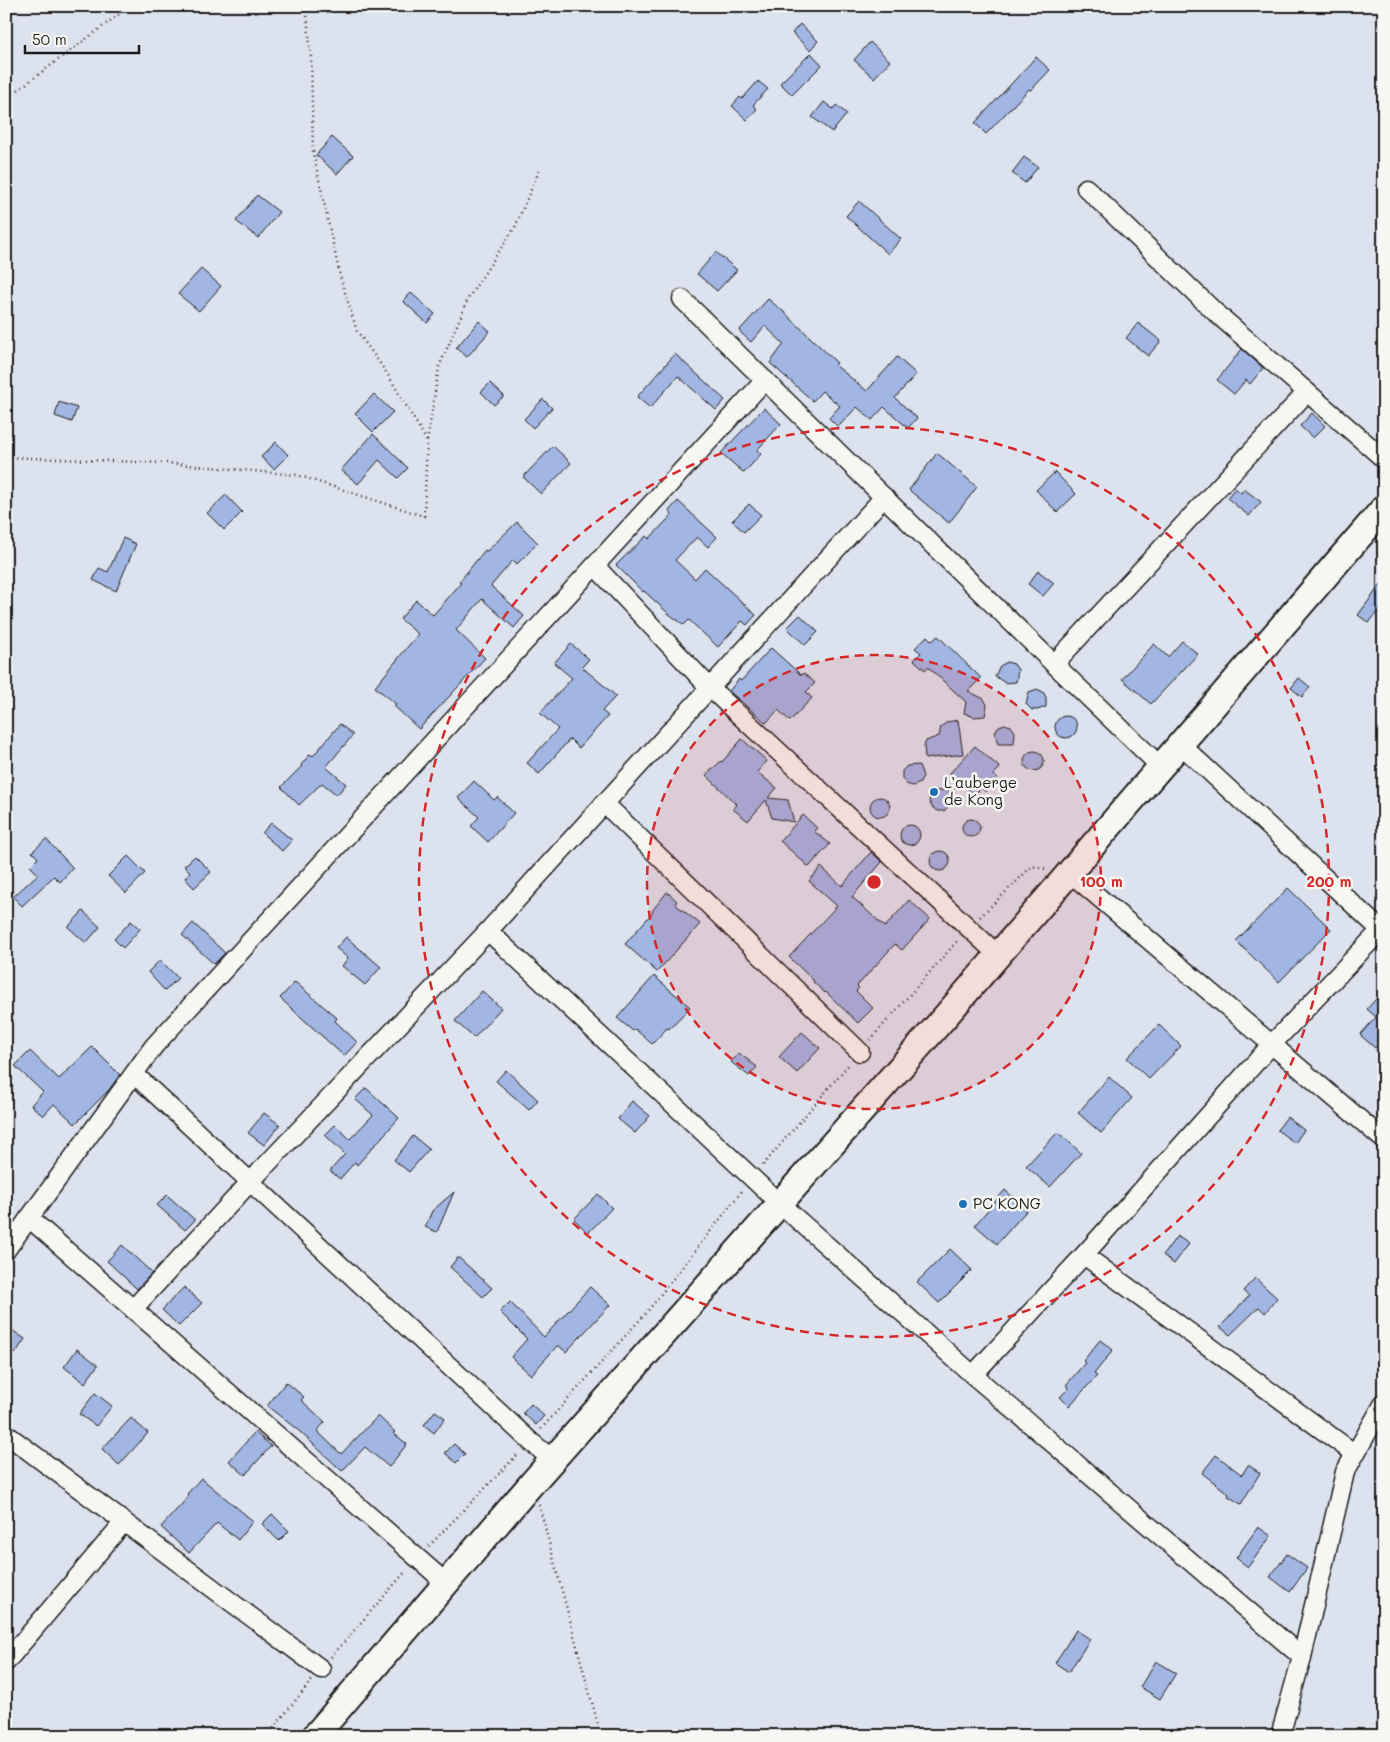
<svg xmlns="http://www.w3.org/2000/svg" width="1390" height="1742" font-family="Mali,sans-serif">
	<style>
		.building { fill: #a2b6e4; stroke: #1c1c1c }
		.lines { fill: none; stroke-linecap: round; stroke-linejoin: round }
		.street-casing { stroke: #1c1c1c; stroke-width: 21 }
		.secondary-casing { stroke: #1c1c1c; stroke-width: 29 }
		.path { stroke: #1c1c1c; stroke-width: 2.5; stroke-dasharray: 1 4; stroke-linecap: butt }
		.street { stroke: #f6f6f2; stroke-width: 18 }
		.secondary { stroke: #f6f6f2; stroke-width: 25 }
		.ring { fill: none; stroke: #d62828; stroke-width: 2.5; stroke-dasharray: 9 6 }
		.poi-dot { fill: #1f6fb2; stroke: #f6f6f2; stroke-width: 2 }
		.labels { text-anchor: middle; stroke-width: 5; stroke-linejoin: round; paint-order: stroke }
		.poi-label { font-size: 15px; fill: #1c1c1c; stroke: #f6f6f2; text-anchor: start }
		.centre { fill: #d62828; stroke: #f6f6f2; stroke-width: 2.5 }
		.ring-label { font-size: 15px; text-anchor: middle; font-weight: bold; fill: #d62828; stroke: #f6f6f2; stroke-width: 5; stroke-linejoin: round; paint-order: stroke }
	</style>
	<rect width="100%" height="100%" fill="#dde3ee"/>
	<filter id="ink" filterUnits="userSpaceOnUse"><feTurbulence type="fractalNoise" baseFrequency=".02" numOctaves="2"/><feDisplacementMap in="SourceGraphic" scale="10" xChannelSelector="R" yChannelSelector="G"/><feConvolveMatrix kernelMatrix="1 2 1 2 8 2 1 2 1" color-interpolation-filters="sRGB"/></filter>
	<g filter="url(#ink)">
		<g class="building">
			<polygon points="800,24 818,41 810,50 792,33"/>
			<polygon points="870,42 890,61 874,78 854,60"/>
			<polygon points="811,53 822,65 792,95 780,83"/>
			<polygon points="1036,57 1050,70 1031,90 1029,89 986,134 975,123"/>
			<polygon points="758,81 768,89 753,105 757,109 747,120 732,106 740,97 742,99"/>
			<polygon points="824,102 833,109 836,105 847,114 832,132 812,117"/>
			<polygon points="332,137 353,156 337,174 316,155"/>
			<polygon points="1024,157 1038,167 1025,183 1012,173"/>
			<polygon points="257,195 279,212 258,238 236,221"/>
			<polygon points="859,201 901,239 888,254 846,216"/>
			<polygon points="716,252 737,270 717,291 697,274"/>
			<polygon points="201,269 221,286 199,311 178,294"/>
			<polygon points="411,293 435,314 427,323 403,301"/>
			<polygon points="768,299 784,312 837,363 835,365 867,391 897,357 916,374 895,398 917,418 908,428 884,407 872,420 857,407 838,427 829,418 840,406 822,391 813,401 770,363 784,344 765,326 751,342 739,331"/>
			<polygon points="479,321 490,331 467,357 456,348"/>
			<polygon points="1138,323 1161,341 1148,356 1126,338"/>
			<polygon points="1242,349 1263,368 1250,384 1246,380 1234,394 1217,380"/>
			<polygon points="675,354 725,400 716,410 678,376 650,408 637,397"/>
			<polygon points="490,383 504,396 494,405 481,392"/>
			<polygon points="374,394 393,412 373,432 355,414"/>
			<polygon points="543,399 552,408 533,428 524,419"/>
			<polygon points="59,402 77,408 72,422 55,416"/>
			<polygon points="764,408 781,424 757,450 761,454 744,473 721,453"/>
			<polygon points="1312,413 1325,426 1313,438 1300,426"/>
			<polygon points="373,434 408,468 398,478 379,460 358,484 341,470"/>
			<polygon points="276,442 288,455 274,469 261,457"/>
			<polygon points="553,446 571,463 541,494 523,477"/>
			<polygon points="937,453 977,487 949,523 909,490"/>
			<polygon points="1055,472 1076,494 1057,512 1036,490"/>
			<polygon points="1235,488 1241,493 1244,489 1261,502 1249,516 1227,498"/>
			<polygon points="226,495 242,512 224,530 207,513"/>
			<polygon points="678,501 717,537 708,547 697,537 675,560 695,579 705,568 756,615 747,625 742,621 718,647 689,620 684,625 669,614 644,591 643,592 616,565 646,536 649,539 672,515 669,511"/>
			<polygon points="749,504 761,515 744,532 732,521"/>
			<polygon points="517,522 538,543 517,564 513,560 491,586 524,616 514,628 482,599 456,630 485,658 419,729 394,706 396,704 375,687 418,634 400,619 416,600 433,615 461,583 459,582 485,550 487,551"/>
			<polygon points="123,538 136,544 116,591 93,580 99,568 108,572"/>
			<polygon points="1038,571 1054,583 1043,596 1028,584"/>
			<polygon points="1384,580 1384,603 1369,623 1358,615"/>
			<polygon points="800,615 818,632 805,645 787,628"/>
			<polygon points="927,636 932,641 938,636 981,678 968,691 984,699 987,705 985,716 974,717 964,713 966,702 928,667 925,670 914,660 921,653 915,648"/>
			<polygon points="1182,641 1198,654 1151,704 1122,679 1154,644 1168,657"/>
			<polygon points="571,644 589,659 582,667 616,696 602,711 608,716 579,748 570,739 539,774 527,763 558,729 540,713 572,678 554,663"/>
			<polygon points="771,648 801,675 803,673 815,683 806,692 812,698 790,721 778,710 766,723 729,691 739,679 741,681"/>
			<polygon points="1007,662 1014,664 1018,670 1016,682 1005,683 995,676 1000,666"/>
			<polygon points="1299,678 1310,687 1302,697 1291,688"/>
			<polygon points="1037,689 1043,692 1046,697 1046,707 1037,710 1032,710 1026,704 1029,692"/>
			<circle cx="1066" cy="727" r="11"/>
			<polygon points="958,720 963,754 925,759 924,746 926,741 939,736 941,727 947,722"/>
			<polygon points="340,724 353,735 326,767 346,784 337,795 322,783 299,805 281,787 302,766 301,765 310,754 313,756"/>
			<polygon points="1004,724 1011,726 1015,732 1014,744 998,744 995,733 998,727"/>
			<polygon points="742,739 767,761 757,772 777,788 768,798 788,800 794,822 772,818 766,800 748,821 733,809 737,805 706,775 721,761 722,762"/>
			<polygon points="975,746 1000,768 993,775 998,779 986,792 981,788 974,795 950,773"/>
			<circle cx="1034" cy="761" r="10"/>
			<polygon points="919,765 923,776 920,783 913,786 906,784 902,778 902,771 907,766"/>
			<polygon points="474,781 494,800 497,797 514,813 488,842 471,826 479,817 458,798"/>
			<polygon points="954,790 949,806 944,811 937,811 932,807 929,801 932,791"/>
			<circle cx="880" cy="807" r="10"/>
			<polygon points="803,815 817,828 814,831 830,844 809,867 780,841"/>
			<circle cx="971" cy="828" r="9"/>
			<polygon points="271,823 292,840 282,851 262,833"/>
			<circle cx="910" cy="835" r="10"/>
			<polygon points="46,839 73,868 60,882 54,876 22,906 13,897 38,874 30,866 38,858 32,852"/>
			<circle cx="940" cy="861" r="10"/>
			<polygon points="871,852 882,862 852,897 885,927 909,900 930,919 902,950 895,944 857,986 859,988 856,991 873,1008 858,1023 826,992 825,993 813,982 814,981 789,957 837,906 809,881 821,867 842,886"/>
			<polygon points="128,856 145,873 126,893 108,876"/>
			<polygon points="195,856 211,872 194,888 185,878 190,872 184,866"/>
			<polygon points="1288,888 1331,929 1279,982 1236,941"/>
			<polygon points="667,892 677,901 675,904 700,924 657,972 625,944 653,912 652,911"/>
			<polygon points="83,911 100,927 86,943 68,927"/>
			<polygon points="131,921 140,929 123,948 114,939"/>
			<polygon points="193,923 225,953 214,964 182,935"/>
			<polygon points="346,937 381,967 365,985 342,966 348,958 336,948"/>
			<polygon points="160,960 178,978 165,991 148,972"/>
			<polygon points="654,976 690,1007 669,1029 667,1028 652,1044 635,1029 633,1031 617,1018"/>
			<polygon points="295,982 337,1018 335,1021 357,1042 344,1056 280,998"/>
			<polygon points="1384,990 1384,1039 1375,1048 1360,1035 1376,1017 1367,1009"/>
			<polygon points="482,991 501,1008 474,1038 455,1021"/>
			<polygon points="1159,1025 1181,1046 1149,1079 1127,1058"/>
			<polygon points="802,1032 820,1048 797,1073 779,1057"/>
			<polygon points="92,1047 120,1075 108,1091 75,1124 54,1104 43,1116 31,1105 43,1092 15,1066 30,1051 59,1079"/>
			<polygon points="739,1053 757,1067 749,1076 731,1062"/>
			<polygon points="506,1070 538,1100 529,1110 496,1081"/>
			<polygon points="1109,1077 1132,1098 1101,1133 1078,1113"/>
			<polygon points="366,1088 399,1118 357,1165 355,1162 340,1179 330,1171 345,1154 325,1135 335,1125 350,1139 373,1115 355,1099"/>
			<polygon points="632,1101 650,1116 635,1133 618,1119"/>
			<polygon points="264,1113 280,1125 264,1145 248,1133"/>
			<polygon points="1287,1117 1304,1130 1295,1143 1277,1130"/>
			<polygon points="1058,1132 1081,1153 1050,1187 1026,1166"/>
			<polygon points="413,1136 429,1149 409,1172 394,1160"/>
			<polygon points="1005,1190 1027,1210 997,1244 975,1225"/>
			<polygon points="454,1192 437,1232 425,1227 432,1211"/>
			<polygon points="598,1194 612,1208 588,1233 574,1219"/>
			<polygon points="167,1195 195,1220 185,1230 157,1205"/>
			<polygon points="1177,1236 1189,1244 1174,1264 1163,1255"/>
			<polygon points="122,1245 152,1273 137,1289 107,1261"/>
			<polygon points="950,1249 972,1270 939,1303 917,1282"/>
			<polygon points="458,1257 492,1288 483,1297 450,1267"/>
			<polygon points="1255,1278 1277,1298 1265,1313 1259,1307 1230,1335 1220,1327 1249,1296 1243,1291"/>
			<polygon points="184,1287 202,1303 179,1326 162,1310"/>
			<polygon points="590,1287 610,1305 566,1352 558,1345 531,1375 511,1357 527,1339 500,1312 510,1302 544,1337"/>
			<polygon points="6,1326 25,1339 15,1354 6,1348"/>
			<polygon points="1100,1340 1113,1350 1094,1374 1097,1376 1069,1406 1060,1397 1069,1388 1066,1385 1085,1363 1083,1361"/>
			<polygon points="77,1349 98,1365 85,1383 64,1367"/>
			<polygon points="286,1382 304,1397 301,1400 325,1422 317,1431 341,1454 378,1416 395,1432 393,1433 407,1444 389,1467 365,1447 342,1471 299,1431 267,1406"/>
			<polygon points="95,1393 112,1406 96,1426 79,1414"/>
			<polygon points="531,1404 544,1416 536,1425 523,1413"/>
			<polygon points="435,1411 445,1418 434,1433 424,1425"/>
			<polygon points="131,1418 148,1433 119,1465 102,1449"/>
			<polygon points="255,1432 271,1446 245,1475 229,1461"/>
			<polygon points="454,1444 465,1454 456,1463 445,1453"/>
			<polygon points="1216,1455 1242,1475 1248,1465 1260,1473 1241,1504 1228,1496 1229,1494 1202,1473"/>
			<polygon points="201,1478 253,1521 238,1540 217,1523 189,1553 161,1527 189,1496 187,1494"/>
			<polygon points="272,1514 289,1531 279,1541 262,1524"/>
			<polygon points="1258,1527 1271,1536 1248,1567 1236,1558"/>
			<polygon points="1287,1554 1307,1568 1290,1592 1270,1577"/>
			<polygon points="1076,1630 1090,1639 1069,1672 1055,1663"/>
			<polygon points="1156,1661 1176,1673 1160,1699 1140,1687"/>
		</g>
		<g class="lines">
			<defs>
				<g id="street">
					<polyline points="1086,188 1215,312 1384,459"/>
					<polyline points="682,299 1054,664 1161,767"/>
					<polyline points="595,566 710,688 998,955"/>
					<polyline points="1054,664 1307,392"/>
					<polyline points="1180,744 1384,933"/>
					<polyline points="604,803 860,1052"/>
					<polyline points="1069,872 1384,1140"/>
					<polyline points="488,931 780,1204 973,1375 1302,1657"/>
					<polyline points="134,1074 530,1441 553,1460"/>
					<polyline points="29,1218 446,1583"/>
					<polyline points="6,1250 154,1046 765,380"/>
					<polyline points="1084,1255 1355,1454"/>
					<polyline points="133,1309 251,1181 488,931 884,497"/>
					<polyline points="973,1375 1084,1255 1272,1044 1381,930"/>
					<polyline points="6,1434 321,1669"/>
					<polyline points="6,1662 124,1522"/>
					<polyline points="1280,1736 1302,1657 1345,1472 1384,1403"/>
				</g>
				<polyline id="secondary" points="315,1736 533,1482 937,1026 1384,508"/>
			</defs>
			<use href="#street" class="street-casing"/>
			<use href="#secondary" class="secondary-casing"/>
			<g class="path">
				<polyline points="306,6 311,54 313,152 340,276 357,331 388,375 427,441"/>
				<polyline points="6,99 130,6"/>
				<polyline points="6,457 166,463 297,475 424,516 427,442 439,367 469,297 515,227 539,171"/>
				<polyline points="980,917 1032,866 1046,869"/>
				<polyline points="870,1040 959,939"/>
				<polyline points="763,1165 850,1063"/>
				<polyline points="541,1429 647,1312 742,1191"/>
				<polyline points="539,1505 601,1736"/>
				<polyline points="429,1546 519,1453"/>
				<polyline points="331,1657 406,1571"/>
				<polyline points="267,1736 312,1680"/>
			</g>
			<use href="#street" class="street"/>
			<use href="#secondary" class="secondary"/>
		</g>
	</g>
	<circle cx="874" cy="882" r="227" fill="#d62828" fill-opacity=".12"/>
	<g class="ring">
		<circle cx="874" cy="882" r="227"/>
		<circle cx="874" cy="882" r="455"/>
	</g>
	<g class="poi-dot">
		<circle cx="934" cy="792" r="5"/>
		<circle cx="963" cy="1204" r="5"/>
	</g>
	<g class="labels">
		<g class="poi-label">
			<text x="944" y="788">L’auberge<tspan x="944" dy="17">de Kong</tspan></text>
			<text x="973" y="1209">PC KONG</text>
		</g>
	</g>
	<circle cx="874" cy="882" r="8" class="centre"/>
	<g class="ring-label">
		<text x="1101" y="887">100 m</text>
		<text x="1329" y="887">200 m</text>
	</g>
	<rect width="1390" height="1742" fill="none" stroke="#f6f6f2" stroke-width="25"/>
	<rect x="12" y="12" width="1365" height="1717" fill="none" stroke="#1c1c1c" stroke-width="2" filter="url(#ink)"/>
	<path d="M25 45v8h114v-8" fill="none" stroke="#1c1c1c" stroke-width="2.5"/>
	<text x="32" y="45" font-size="15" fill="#1c1c1c" stroke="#f6f6f2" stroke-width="4" paint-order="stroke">50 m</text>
</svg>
